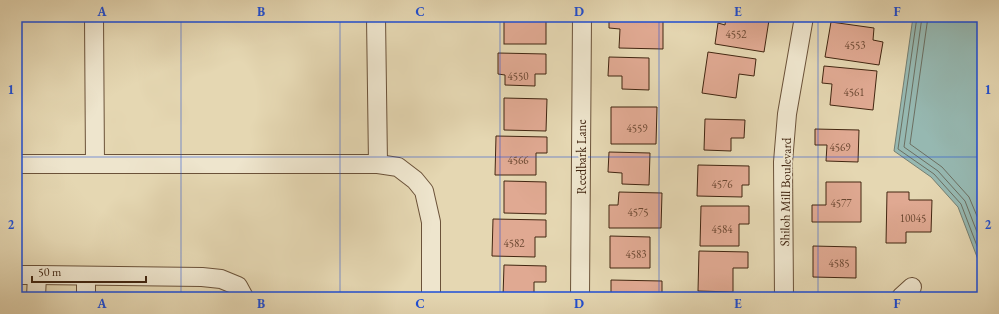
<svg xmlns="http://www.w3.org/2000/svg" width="999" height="314" font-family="'EB Garamond',serif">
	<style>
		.water { fill: #96b8b1; stroke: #747e71 }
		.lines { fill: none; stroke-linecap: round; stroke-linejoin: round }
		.shore { stroke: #6c6f61; stroke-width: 1 }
		.building { fill: #e0a992; stroke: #422611 }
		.minor-casing { stroke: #6b5239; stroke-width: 20 }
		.minor { stroke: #eee5cd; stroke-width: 18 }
		.grid { fill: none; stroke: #1d4ed8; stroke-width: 1; stroke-opacity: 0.55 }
		.labels { text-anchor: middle; stroke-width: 4; stroke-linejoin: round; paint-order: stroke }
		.number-label { font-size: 11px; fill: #6a4731 }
		.street-label { font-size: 13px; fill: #422611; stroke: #eee5cd }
		.neatline { fill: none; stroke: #1d4ed8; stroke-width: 1.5 }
		.grid-label { font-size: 13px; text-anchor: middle; font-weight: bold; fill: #1d4ed8 }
	</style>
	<rect width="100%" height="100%" fill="#e5d7b2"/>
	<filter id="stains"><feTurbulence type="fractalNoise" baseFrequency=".005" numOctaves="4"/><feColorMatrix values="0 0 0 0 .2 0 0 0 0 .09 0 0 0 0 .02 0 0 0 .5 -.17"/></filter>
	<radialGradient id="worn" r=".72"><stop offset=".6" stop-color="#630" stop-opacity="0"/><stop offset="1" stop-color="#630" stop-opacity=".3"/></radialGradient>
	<polygon class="water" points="913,17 982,17 982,270 958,207 931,177 894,151"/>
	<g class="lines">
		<g class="shore">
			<polyline points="917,17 898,149 934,174 961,204 982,259"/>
			<polyline points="922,17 904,147 938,171 965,201 982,245"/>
			<polyline points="928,17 910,144 942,167 969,197 982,228"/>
		</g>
	</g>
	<g class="building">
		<rect x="504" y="17" width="42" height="27"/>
		<polygon points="609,17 663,17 663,49 619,48 620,29 609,28"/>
		<polygon points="726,17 749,17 769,20 764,52 715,44 718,23 725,25"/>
		<polygon points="831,22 874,28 873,40 883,42 879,65 825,57"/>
		<polygon points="708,52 756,59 754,76 739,74 736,98 702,93"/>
		<polygon points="498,53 546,54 546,74 535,74 535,86 505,85 505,75 498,74"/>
		<polygon points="609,57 649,58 649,90 622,89 622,76 608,76"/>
		<polygon points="824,66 877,71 873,110 830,105 832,84 822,83"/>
		<polygon points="504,98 547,99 546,131 504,130"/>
		<polygon points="611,107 657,107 656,144 611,144"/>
		<polygon points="705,119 745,120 744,138 731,138 731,151 704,150"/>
		<polygon points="815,129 859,130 858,162 826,161 827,145 815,145"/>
		<polygon points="496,136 547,137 547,153 536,153 536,175 495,175"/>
		<polygon points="609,152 650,153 649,185 622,184 622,173 608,172"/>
		<polygon points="698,165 749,166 749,185 742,185 742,197 697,196"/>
		<polygon points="504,181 546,182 546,214 504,213"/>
		<polygon points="826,182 861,182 861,222 812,222 812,205 826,205"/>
		<polygon points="619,192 662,193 661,228 609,228 609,205 618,205"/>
		<polygon points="887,192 909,192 909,200 932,200 931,232 906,232 906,243 886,243"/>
		<polygon points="701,206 749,206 749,224 739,224 739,246 700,246"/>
		<polygon points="493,219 546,220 546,237 535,237 535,257 492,256"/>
		<polygon points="610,236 650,237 650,268 610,268"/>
		<polygon points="813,246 856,247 856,278 813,277"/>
		<polygon points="699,251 748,252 748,268 733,268 733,292 698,291"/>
		<polygon points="504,265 546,266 546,282 534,282 534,297 503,297"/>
		<polygon points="611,280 662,281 662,297 611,297"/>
	</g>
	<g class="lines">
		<defs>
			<g id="minor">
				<polyline points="94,17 95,164"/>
				<polyline points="376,17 378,164"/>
				<polyline points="21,164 378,164 398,167 415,180 424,191 431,222 431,297"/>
				<polyline points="17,275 37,275 36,297"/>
				<polyline points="37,275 202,277 221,279 238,286 244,297"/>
				<polyline points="86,297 86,276"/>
				<polyline points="580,297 582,17"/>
				<polyline points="784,297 783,162 787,114 804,17"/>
				<polyline points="901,297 912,287"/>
			</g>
		</defs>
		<use href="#minor" class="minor-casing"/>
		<use href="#minor" class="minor"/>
	</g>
	<path class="grid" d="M181,17V297M340,17V297M500,17V297M659,17V297M818,17V297M17,157H982"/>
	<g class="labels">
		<g class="number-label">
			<text x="736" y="38">4552</text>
			<text x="855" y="49">4553</text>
			<text x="518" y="80">4550</text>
			<text x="854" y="96">4561</text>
			<text x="637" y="132">4559</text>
			<text x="840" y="151">4569</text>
			<text x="518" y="164">4566</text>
			<text x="722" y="188">4576</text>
			<text x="841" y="207">4577</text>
			<text x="638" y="216">4575</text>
			<text x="913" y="222">10045</text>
			<text x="722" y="233">4584</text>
			<text x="514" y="247">4582</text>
			<text x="636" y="258">4583</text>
			<text x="839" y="267">4585</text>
		</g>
		<g class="street-label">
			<text transform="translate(581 157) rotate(-90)" y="5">Reedbark Lane</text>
			<text transform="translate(785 192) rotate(-89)" y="5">Shiloh Mill Boulevard</text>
		</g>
	</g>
	<rect width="999" height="314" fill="none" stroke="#e5d7b2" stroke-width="44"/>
	<path d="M32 276v6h114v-6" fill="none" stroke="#422611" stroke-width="2"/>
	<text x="38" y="276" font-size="12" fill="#422611" stroke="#eee5cd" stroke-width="3" paint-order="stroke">50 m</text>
	<rect x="22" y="22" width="955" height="270" class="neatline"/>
	<g class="grid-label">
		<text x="102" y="16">A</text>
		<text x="261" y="16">B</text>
		<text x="420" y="16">C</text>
		<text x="579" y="16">D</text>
		<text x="738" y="16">E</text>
		<text x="897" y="16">F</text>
		<text x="11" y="94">1</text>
		<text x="988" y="94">1</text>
		<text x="11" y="229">2</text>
		<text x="988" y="229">2</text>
		<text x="102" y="308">A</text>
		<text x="261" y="308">B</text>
		<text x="420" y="308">C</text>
		<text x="579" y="308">D</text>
		<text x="738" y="308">E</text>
		<text x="897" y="308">F</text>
	</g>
	<rect width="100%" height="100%" filter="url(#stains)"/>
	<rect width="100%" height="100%" fill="url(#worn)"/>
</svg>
